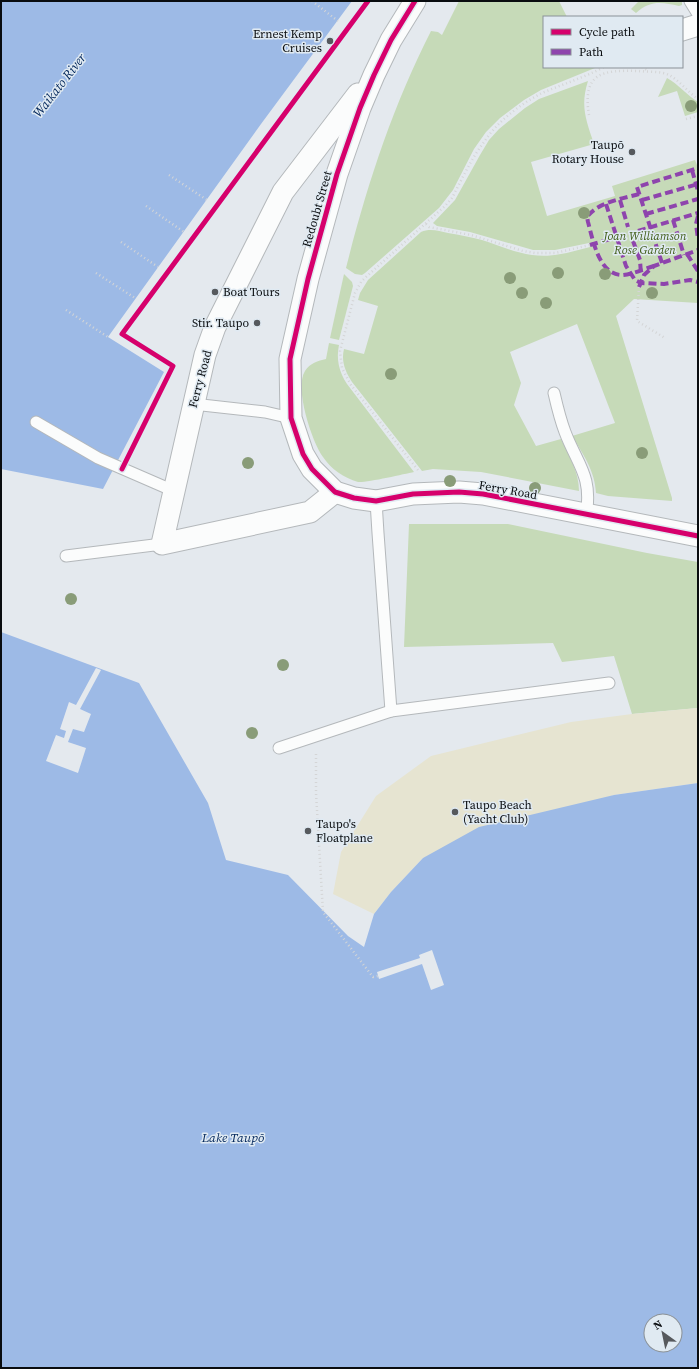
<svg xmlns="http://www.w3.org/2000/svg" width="699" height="1369" font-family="'Source Serif 4',serif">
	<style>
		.green { fill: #c6dab8 }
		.sand { fill: #e6e4d1 }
		.water { fill: #9dbae6; fill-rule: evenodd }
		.pier { fill: #e4e9ee }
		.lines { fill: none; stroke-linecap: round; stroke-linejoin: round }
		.lane-casing { stroke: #b4b8bb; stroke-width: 13 }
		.street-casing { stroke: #b4b8bb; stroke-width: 23 }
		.path { stroke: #d4d5d6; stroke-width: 2.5; stroke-dasharray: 1 3; stroke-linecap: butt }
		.lane { stroke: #fbfcfc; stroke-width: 11 }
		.street { stroke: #fbfcfc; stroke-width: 21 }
		.quiet { stroke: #8e44ad; stroke-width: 4; stroke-dasharray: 8 4; stroke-linecap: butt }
		.cycleway-casing { stroke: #e0eaf2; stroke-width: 8 }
		.cycleway { stroke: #d6006c; stroke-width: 5 }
		.tree { fill: #899c78 }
		.poi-dot { fill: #56595d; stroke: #e0eaf2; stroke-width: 1.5 }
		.labels { text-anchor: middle; stroke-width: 3; stroke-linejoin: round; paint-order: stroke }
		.poi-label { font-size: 12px; fill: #090c0f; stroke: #e0eaf2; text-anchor: end }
		.street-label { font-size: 12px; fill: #090c0f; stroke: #e0eaf2 }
		.park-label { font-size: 12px; font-style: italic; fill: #3f5d17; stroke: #e0eaf2 }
		.water-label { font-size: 13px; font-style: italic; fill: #03275c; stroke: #e0eaf2 }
	</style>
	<rect width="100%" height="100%" fill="#e4e9ee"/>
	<g class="green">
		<path d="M459,1H559L567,17H544V67L595,68L541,90L524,100L500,118L486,132L474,149L453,190L439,208L365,273L362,275L355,274L346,268C367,185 392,108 431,31L438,32L442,35Z"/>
		<path d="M639,1H682V5L679,6C662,2 650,0 636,13L631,9Z"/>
		<path d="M667,78C678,84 687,95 698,102V112L685,116L677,91L658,97Z"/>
		<path d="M588,81C580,106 586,120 594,144L531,162L547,216L615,196L612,186L695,160L697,165L698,164V303L634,299L616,316L672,498V501L608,496L596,493C595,471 583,454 572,436L615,423L577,324L510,352L521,383L514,405L536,446L561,439C569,455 579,472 579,491L481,472L433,469L422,471L352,382C345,371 341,361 344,349L364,354L378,306L358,300L360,293L368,280L421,232C430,228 439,231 448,233C460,235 471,237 482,240C498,245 515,253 532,255C552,258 571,252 590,247L589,243L555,250H533L470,232L437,226L433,223L455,200L480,155L489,140L499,129L525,108L539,99Z"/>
		<polygon points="344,274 352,282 353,286 339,340 330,338"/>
		<path d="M329,343L339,345C336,359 339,372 347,384L414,472C404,474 366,483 358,482C344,478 331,469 323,457C312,442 294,388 305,371C310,363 318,361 326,359Z"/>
		<polygon points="409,524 508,524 647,553 698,562 698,708 632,714 614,656 562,662 553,643 404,647"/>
	</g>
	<polygon class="sand" points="698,708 698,783 614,795 423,858 391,892 374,914 333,894 341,852 376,796 431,756 571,722 632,714"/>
	<g class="water">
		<polygon points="1,1 352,1 261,124 108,337 164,372 103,489 1,469"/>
		<path d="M1,632L139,683L208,803L226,860L288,875L348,936L364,947L374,914L391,892L423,858L479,827L614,795L698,783V1368H1ZM651,1321H675V1345H651Z"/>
	</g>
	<g class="pier">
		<polygon points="96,668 101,670 80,709 91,714 84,732 73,729 68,742 86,748 78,773 46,761 56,735 64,738 66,731 60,729 69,702 76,705"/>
		<polygon points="432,950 444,985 431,990 422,964 379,979 377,972 420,958 419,955"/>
	</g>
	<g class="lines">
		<defs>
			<g id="lane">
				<polyline points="690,1 698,14"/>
				<path d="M554,393C557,406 560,419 565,432C577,464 593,476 586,515"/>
				<polyline points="193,404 265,412 291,418"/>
				<polyline points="36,422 98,458 174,491"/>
				<polyline points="376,501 378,533 391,711 609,683"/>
				<polyline points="66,556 162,544"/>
				<polyline points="279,748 391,711"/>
			</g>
			<g id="street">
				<polyline points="415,1 391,40 374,75 360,108 337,174 308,279 290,359 291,418 303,454 312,469 335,492 354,498 376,501 413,494 459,492 483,494 698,536"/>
				<polyline points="682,30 698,25"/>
				<polyline points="335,492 310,512 162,544 205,355 215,327 283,192 358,94"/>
			</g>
		</defs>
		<use href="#lane" class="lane-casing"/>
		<use href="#street" class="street-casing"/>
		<g class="path">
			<polyline points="312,1 338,21"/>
			<polyline points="642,67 648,71"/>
			<path d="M589,115C582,72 603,70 638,71C648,72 661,71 669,75C680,81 688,92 698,99"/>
			<polyline points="686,119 698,116"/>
			<polyline points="169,175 207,200"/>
			<polyline points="146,206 184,232"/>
			<polyline points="426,224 429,227 471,235 523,251 535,253 555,253 590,245"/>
			<polyline points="628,227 633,241"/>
			<polyline points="624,235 638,231"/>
			<polyline points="121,242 158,267"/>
			<polyline points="96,273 135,298"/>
			<polyline points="639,287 637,321 665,338"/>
			<polyline points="66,310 108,337"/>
			<path d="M418,470L351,385L342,368L340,351L355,293L361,282L366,277L445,206L452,198C462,179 471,159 484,142C497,122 520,104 542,93C563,84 583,78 604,67"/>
			<polyline points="316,754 316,793 323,912 373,977 378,976"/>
		</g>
		<use href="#lane" class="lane"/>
		<use href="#street" class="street"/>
		<g class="quiet">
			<polyline points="692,170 698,191"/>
			<path d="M639,194C622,199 598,202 587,217L588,222C593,240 599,276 623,275C633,274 644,269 654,266"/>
			<polyline points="620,200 628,227"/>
			<polyline points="642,200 698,184"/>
			<polyline points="606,204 626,266 635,280 641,283 664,284 690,280 698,282"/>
			<polyline points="646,214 698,199"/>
			<polyline points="698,216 696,224 698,239"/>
			<polyline points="673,220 684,255"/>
			<polyline points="638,231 698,213"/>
			<polyline points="633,241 640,260 641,275"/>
			<polyline points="590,245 624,235"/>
			<polyline points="687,254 698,271"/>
			<polyline points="662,263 637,187 698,168"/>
			<polyline points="639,287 644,275 654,266 698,250"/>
		</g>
		<defs>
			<g id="cycleway">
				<polyline points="415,1 391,40 374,75 360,108 337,174 308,279 290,359 291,418 303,454 312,469 335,492 354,498 376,501 413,494 459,492 483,494 698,536"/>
				<polyline points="122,469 173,366 122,334 368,1"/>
			</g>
		</defs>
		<use href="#cycleway" class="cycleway-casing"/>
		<use href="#cycleway" class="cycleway"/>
	</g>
	<g class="tree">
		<circle cx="691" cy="106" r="6"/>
		<circle cx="584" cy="213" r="6"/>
		<circle cx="558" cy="273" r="6"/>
		<circle cx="605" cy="274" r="6"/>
		<circle cx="510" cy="278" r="6"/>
		<circle cx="522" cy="293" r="6"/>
		<circle cx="652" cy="293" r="6"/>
		<circle cx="546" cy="303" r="6"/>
		<circle cx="391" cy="374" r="6"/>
		<circle cx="642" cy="453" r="6"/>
		<circle cx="248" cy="463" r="6"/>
		<circle cx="450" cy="481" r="6"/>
		<circle cx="535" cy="488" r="6"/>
		<circle cx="71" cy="599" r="6"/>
		<circle cx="283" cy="665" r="6"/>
		<circle cx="252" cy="733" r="6"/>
	</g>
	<g class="poi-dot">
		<circle cx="330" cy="41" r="4"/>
		<circle cx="632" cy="152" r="4"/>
		<circle cx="215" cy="292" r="4"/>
		<circle cx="257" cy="323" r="4"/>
		<circle cx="455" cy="812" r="4"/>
		<circle cx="308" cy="831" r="4"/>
	</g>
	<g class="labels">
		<g class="poi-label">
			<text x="322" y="38">Ernest Kemp<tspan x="322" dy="14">Cruises</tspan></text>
			<text x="624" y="149">Taupō<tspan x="624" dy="14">Rotary House</tspan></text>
			<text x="223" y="296" text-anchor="start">Boat Tours</text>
			<text x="249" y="327">Stir. Taupo</text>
			<text x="463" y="809" text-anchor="start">Taupo Beach<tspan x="463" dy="14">(Yacht Club)</tspan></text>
			<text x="316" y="828" text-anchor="start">Taupo's<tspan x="316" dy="14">Floatplane</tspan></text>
		</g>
		<g class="street-label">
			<text transform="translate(317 209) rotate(-74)" y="4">Redoubt Street</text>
			<text transform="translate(200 379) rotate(-75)" y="4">Ferry Road</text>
			<text transform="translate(508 490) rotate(10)" y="4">Ferry Road</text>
		</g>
		<g class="park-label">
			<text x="645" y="240">Joan Williamson<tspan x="645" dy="14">Rose Garden</tspan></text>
		</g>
		<g class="water-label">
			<text transform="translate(59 85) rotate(-52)" y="5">Waikato River</text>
			<text x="233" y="1142">Lake Taupō</text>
		</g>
	</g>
	<rect width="699" height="1369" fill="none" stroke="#090c0f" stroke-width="4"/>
	<rect x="543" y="16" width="140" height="52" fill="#e0eaf2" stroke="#8a9197"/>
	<rect x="551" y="29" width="20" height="6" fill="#d6006c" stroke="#8a9197"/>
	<text x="579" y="36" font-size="12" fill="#090c0f">Cycle path</text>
	<rect x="551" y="49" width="20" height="6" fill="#8e44ad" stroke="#8a9197"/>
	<text x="579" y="56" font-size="12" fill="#090c0f">Path</text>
	<g transform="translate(663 1333) rotate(327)"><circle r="19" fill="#e0eaf2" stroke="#8a9197"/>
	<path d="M0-3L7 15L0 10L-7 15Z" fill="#56595d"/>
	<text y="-6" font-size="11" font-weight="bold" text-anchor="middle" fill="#090c0f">N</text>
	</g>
</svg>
